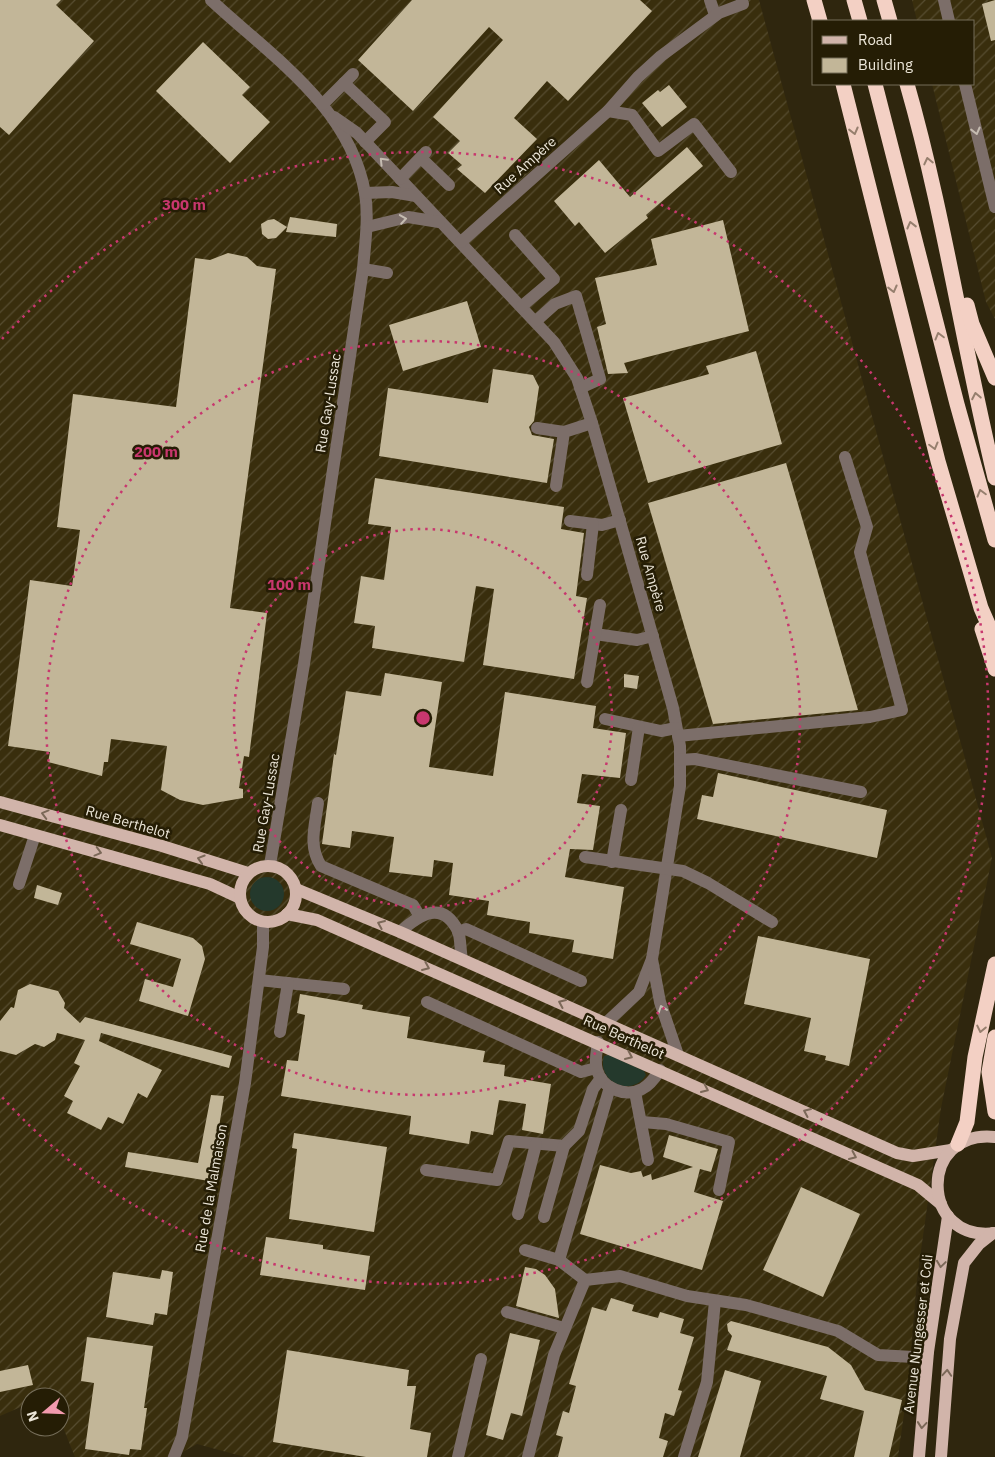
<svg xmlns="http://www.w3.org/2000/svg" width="995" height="1457" font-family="'IBM Plex Sans',sans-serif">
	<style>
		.industrial { fill: url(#industrial-furrows) }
		.grass { fill: #24392c }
		.building { fill: #c2b698 }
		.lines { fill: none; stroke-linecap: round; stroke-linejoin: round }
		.minor { stroke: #7c6e69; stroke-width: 12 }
		.major { stroke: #d1b4aa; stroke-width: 12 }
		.highway { stroke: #f3d0c4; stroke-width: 15 }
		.oneway { stroke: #967f6e }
		.oneway2 { stroke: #c5bcb1 }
		.oneway3 { stroke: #7b6858 }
		.ring { fill: none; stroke: #c8376e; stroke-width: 2.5; stroke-dasharray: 2.5 5 }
		.labels { text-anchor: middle; stroke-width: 5; stroke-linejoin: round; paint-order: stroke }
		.street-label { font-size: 14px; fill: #ece6d8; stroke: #251d05 }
		.centre { fill: #c8376e; stroke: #251d05; stroke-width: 2.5 }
		.ring-label { font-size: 15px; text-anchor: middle; font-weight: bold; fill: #c8376e; stroke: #251d05; stroke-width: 5; stroke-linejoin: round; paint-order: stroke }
	</style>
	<defs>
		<pattern id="industrial-furrows" width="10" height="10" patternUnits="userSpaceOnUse" patternTransform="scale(1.25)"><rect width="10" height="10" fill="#392e0d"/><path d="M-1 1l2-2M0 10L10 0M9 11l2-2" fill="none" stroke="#564c30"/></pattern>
	</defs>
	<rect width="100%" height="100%" fill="#2f260e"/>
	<g class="industrial">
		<polygon points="0,0 759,0 992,858 941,1108 917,1279 908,1385 898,1457 245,1457 197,1444 174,1457 75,1457 60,1420 60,1397 51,1397 49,1394 43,1397 30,1397 30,1403 0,1416"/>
		<polygon points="912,0 995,0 995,319 986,302 932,84 974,84 974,21 917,21"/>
	</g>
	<g class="grass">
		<circle cx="267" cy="894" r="17"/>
		<path d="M609,1055L644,1071L646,1075C632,1098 596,1082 604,1056Z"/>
	</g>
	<g class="building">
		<polygon points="0,0 61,0 56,5 94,41 9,135 0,127"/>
		<polygon points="412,0 640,0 652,11 568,101 547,81 514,118 537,139 485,193 457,169 462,165 448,153 460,141 433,117 503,40 489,27 413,111 358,60"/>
		<polygon points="995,0 995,40 991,41 982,4"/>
		<polygon points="203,42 250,87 242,95 270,122 230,163 156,91"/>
		<polygon points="669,85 687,107 662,127 642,103 658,90 660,92"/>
		<polygon points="687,147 703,166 646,215 648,218 605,253 579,222 575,226 554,201 599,160 630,197"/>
		<polygon points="290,217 337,224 336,237 286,232"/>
		<polygon points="274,219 287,227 276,238 268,239 262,234 261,224 268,220"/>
		<polygon points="723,220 749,331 624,363 628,373 608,374 597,327 606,324 595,278 657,265 651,239"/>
		<polygon points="228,253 247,257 257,266 276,269 230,608 267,613 249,757 244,756 239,788 243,789 243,798 203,805 180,800 161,790 167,746 111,739 108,762 104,762 102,776 48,762 50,752 8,746 30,580 72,586 80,530 57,527 73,394 176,407 195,258 210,260"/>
		<polygon points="467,301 481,347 403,371 389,325"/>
		<polygon points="756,351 782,444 648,483 623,398 709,374 706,366"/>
		<polygon points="493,369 533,375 539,387 534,421 529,427 532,435 554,439 547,483 379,456 388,388 488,403"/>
		<polygon points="786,463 858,710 713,724 648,503"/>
		<polygon points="375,478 564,507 561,529 584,533 576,596 587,598 574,679 483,665 494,589 476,586 464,662 372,648 375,626 354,623 361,576 384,580 388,550 391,527 368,524"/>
		<polygon points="385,673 442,682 429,767 493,776 505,692 596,706 593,728 626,733 620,778 582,774 577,803 600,806 593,850 570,849 565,877 624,887 613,959 572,952 574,940 529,933 530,922 487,915 489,901 449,895 453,863 434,860 432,877 389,872 394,837 352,831 350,848 322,844 334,754 336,755 346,691 381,696"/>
		<polygon points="624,674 639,676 637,689 624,687"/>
		<polygon points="718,773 887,810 877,858 697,819 702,795 713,797"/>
		<polygon points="37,885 62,893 58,905 34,898"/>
		<polygon points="137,922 193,938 202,946 205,959 188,1016 139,1001 145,979 173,987 181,959 130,944"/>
		<polygon points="758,936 870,959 849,1066 825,1060 826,1056 804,1051 811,1018 744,1004"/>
		<polygon points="30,984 58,991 65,1003 64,1008 80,1023 85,1017 232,1056 229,1068 101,1033 99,1041 162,1070 147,1098 138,1093 123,1124 108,1117 101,1130 67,1113 73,1101 64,1096 80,1066 74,1063 85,1040 57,1033 55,1040 44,1047 35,1044 16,1055 0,1051 0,1021 11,1007 14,1008 18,990"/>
		<polygon points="300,994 363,1005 362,1009 410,1017 407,1038 485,1051 483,1062 505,1065 504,1076 551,1084 543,1134 522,1130 526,1104 499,1100 493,1135 471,1131 469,1144 409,1134 411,1116 281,1096 287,1060 298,1061 305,1015 297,1013"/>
		<polygon points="211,1095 224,1096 214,1158 218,1159 215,1182 125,1167 128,1152 198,1163"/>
		<polygon points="294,1133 387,1147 374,1232 289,1219 297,1149 292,1148"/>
		<polygon points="669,1135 718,1149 711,1172 700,1169 694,1192 723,1201 702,1270 580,1234 600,1165 631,1173 641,1171 643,1177 651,1174 652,1180 693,1167 663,1157"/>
		<polygon points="801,1187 860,1214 823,1297 763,1270"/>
		<polygon points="266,1237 323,1245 323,1249 370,1256 365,1290 260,1275"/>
		<polygon points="525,1267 536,1269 545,1275 555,1289 559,1318 516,1306"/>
		<polygon points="162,1270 173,1272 167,1315 155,1313 153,1325 106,1317 113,1272 160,1279"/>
		<polygon points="611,1298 634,1305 632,1311 658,1318 660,1312 684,1319 680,1333 694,1337 678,1390 682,1391 674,1416 665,1413 659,1438 668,1441 663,1457 558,1457 563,1437 556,1435 563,1411 569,1413 576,1386 569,1384 592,1307 606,1311"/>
		<polygon points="731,1321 828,1347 851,1365 865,1390 902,1400 889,1457 854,1457 864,1411 820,1399 827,1376 727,1350 732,1336 728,1331 727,1324"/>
		<polygon points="510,1333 540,1340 522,1416 511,1413 503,1440 486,1435"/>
		<polygon points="87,1337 153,1346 144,1408 147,1408 141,1450 130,1449 129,1455 85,1449 94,1383 81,1381"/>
		<polygon points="287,1350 409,1370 407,1386 416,1386 410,1429 431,1433 427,1457 366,1457 273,1442"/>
		<polygon points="28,1365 33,1385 0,1392 0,1371"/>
		<polygon points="725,1370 761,1381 740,1457 698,1457"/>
	</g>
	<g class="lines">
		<g class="minor">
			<path d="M211,0C271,56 350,107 365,193C369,218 365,244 363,269L304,664L270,865"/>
			<polyline points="710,0 715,15"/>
			<polyline points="944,0 949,21"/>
			<polyline points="344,83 385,122 365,142"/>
			<polyline points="965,84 995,207"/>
			<polyline points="323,104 353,74"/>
			<polyline points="608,111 632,115 658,151 694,124 731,172"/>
			<polyline points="334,117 357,133 554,342 577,378 592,423 673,708 680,746 680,786 652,959 639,992 606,1023"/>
			<polyline points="421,158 449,185"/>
			<polyline points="400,179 426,152"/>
			<polyline points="365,193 392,192 416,196"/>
			<polyline points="367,227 408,217 439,222"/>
			<polyline points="515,235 554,279 522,306"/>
			<polyline points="461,242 608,111 638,77 661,56 719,13 743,4 742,0"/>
			<polyline points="363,269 387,273"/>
			<polyline points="536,321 555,304 576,296 600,379 580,388"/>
			<polyline points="537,428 564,432"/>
			<polyline points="556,486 564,432 592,423"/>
			<polyline points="570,521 602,525 620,520"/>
			<polyline points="587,575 593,524"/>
			<polyline points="595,634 637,640 653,636"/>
			<polyline points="587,682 600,605"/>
			<polyline points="605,719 661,731 676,728"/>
			<polyline points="678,736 870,717 902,710 860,552 867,527 845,457"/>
			<polyline points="680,760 695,759 861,792"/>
			<polyline points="631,780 639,727"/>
			<path d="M318,803C315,826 308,846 321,866L413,905L419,915"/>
			<polyline points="585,857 683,871 708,883 772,922"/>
			<polyline points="612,862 621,810"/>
			<polyline points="19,884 35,835"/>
			<path d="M400,932C419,915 442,899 458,931C461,939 460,950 462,959"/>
			<polyline points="458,932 466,929 581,981"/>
			<polyline points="652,959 660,1002 678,1055"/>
			<polyline points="259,980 344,989"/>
			<polyline points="427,1002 581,1072 596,1068"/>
			<polyline points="280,1032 288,983"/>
			<path d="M598,1042C597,1051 594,1061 597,1070C602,1088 625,1098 642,1089C650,1085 655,1078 660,1070"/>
			<polyline points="635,1092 648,1160"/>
			<polyline points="642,1122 666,1124 729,1142 719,1190"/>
			<polyline points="426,1170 497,1180 509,1141 564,1146 579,1131 593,1089 601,1078"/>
			<polyline points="518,1214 536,1144"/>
			<polyline points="544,1217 564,1146"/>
			<polyline points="525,1250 559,1260"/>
			<polyline points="585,1280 559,1260 610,1087"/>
			<polyline points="507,1312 564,1328"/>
			<polyline points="174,1457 182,1437 245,1083 263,947 263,922"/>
			<polyline points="458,1457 481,1359"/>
			<polyline points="528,1457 554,1355 585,1280 620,1276 687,1296 746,1305 838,1331 878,1355 913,1357 928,1352"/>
			<polyline points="684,1457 707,1382 715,1301"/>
		</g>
		<g class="major">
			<polyline points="0,802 162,846 248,873"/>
			<polyline points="0,825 210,884 240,898"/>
			<circle cx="268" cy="894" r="28"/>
			<polyline points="296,889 400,932 897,1153 913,1156 951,1150"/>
			<polyline points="287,914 317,920 918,1185 941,1204"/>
			<path d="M995,1137C917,1129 920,1243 995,1233"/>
			<polyline points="919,1457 928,1352 948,1216"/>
			<polyline points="941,1457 950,1339 964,1263 979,1244 993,1233"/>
		</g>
		<g class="highway">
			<polyline points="814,0 820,21"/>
			<polyline points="854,0 860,21"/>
			<polyline points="884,0 890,21"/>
			<polyline points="843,84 938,461 981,608 995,640"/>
			<polyline points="875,84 957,404 995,540"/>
			<path d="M907,84C944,213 963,347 995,478"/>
			<polyline points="967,305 972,324 995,378"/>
			<polyline points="982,629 995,669"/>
			<polyline points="995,1037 989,1072 995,1112"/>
			<polyline points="958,1144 967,1122 975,1057 995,964"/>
		</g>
	</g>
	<defs><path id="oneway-chevron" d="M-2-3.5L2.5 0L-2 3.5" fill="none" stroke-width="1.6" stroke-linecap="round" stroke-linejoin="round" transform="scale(1.25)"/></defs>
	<g class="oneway">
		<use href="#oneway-chevron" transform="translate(854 131) rotate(76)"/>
		<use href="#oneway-chevron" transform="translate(928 161) rotate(-103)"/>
		<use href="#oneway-chevron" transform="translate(911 225) rotate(-104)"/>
		<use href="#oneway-chevron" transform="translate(893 289) rotate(76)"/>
		<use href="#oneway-chevron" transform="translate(939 336) rotate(-105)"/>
		<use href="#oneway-chevron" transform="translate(976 396) rotate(-101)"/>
		<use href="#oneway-chevron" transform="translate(934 446) rotate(75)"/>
		<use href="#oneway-chevron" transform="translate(981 493) rotate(-106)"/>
		<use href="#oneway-chevron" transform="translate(981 1029) rotate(102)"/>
	</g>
	<g class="oneway2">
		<use href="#oneway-chevron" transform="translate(976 131) rotate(76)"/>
		<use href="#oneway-chevron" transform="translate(383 161) rotate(-134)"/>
		<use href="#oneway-chevron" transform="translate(403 219) rotate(-9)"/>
		<use href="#oneway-chevron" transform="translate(662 1009) rotate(-109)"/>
	</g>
	<g class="oneway3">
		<use href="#oneway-chevron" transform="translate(45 814) rotate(-165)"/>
		<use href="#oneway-chevron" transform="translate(98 852) rotate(15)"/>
		<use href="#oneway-chevron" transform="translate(201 859) rotate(-163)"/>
		<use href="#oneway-chevron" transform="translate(381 924) rotate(-157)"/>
		<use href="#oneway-chevron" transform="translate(426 967) rotate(23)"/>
		<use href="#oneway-chevron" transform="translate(562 1003) rotate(-156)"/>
		<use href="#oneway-chevron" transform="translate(629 1056) rotate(24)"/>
		<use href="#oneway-chevron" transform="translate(705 1089) rotate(24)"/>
		<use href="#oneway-chevron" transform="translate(807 1112) rotate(-156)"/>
		<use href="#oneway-chevron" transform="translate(853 1156) rotate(24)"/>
		<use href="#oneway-chevron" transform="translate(941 1264) rotate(98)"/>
		<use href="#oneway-chevron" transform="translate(947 1373) rotate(-86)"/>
		<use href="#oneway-chevron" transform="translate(922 1425) rotate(95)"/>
	</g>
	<g class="ring">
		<circle cx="423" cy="718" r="189"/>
		<circle cx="423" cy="718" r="377"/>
		<path d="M2 339A566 566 0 1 1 2 1097"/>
	</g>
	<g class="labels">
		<g class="street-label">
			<text transform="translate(525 165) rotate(-42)" y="5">Rue Ampère</text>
			<text transform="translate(328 403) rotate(-81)" y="5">Rue Gay-Lussac</text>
			<text transform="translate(651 574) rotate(74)" y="5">Rue Ampère</text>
			<text transform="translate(266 803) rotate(-80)" y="5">Rue Gay-Lussac</text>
			<text transform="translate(128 822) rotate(16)" y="5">Rue Berthelot</text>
			<text transform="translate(624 1037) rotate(24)" y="5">Rue Berthelot</text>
			<text transform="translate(211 1188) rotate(-80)" y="5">Rue de la Malmaison</text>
			<text transform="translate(918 1334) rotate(-83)" y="5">Avenue Nungesser et Coli</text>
		</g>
	</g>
	<circle cx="423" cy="718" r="8" class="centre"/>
	<g class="ring-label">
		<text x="184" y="210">300 m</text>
		<text x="156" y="457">200 m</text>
		<text x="289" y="590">100 m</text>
	</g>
	<rect x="812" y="20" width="162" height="65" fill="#251d05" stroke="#756d59"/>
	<rect x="822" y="36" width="25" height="8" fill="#d1b4aa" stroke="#756d59"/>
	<text x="858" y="45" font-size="15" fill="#ece6d8">Road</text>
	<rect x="822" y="58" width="25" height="15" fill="#c2b698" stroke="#756d59"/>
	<text x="858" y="70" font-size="15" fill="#ece6d8">Building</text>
	<g transform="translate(45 1412) rotate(251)"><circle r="24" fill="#251d05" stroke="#756d59"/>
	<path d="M0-4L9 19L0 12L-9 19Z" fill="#f29aae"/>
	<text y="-8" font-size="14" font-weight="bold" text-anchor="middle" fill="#ece6d8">N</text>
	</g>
</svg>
